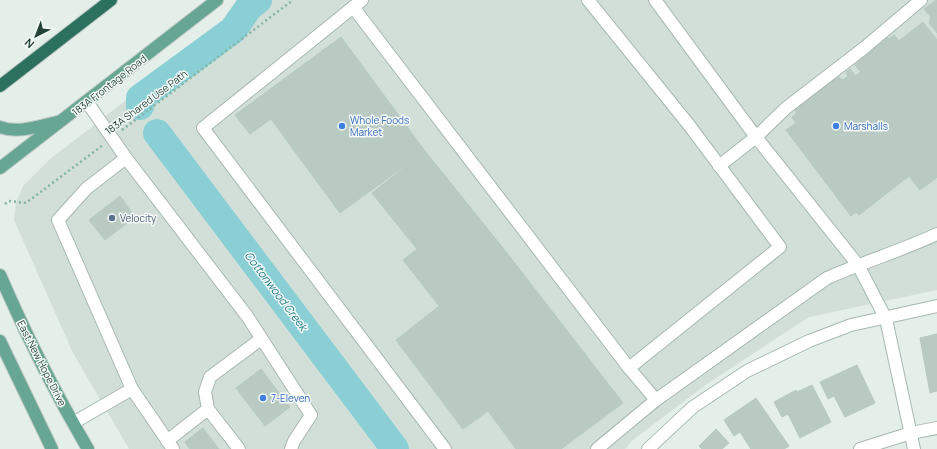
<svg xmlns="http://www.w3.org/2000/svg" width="937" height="449" font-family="Manrope,sans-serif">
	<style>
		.built { fill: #d2dfd8 }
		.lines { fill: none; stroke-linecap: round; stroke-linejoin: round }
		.river { stroke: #8acfd6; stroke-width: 28 }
		.building { fill: #b9cac2; stroke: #b6c9c0 }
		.minor-casing { stroke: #a6b8b0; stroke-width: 14 }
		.major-casing { stroke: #c1cac7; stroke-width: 14 }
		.highway-casing { stroke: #c1cac7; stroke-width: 14 }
		.path { stroke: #83b4a1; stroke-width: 2.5; stroke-dasharray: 2 3; stroke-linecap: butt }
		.minor { stroke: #fff; stroke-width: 12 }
		.major { stroke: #66a692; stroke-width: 12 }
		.highway { stroke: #2c705e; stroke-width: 12 }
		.shop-dot { fill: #3f7fe0; stroke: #f5faf8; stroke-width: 1.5 }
		.service-dot { fill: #5c6f8a; stroke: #f5faf8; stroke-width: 1.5 }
		.labels { text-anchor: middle; stroke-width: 3; stroke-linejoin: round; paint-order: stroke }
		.street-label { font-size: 10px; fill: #224237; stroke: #f5faf8 }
		.shop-label { font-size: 10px; fill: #366cbe; stroke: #f5faf8; text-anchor: start }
		.service-label { font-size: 10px; fill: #4e5e75; stroke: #f5faf8; text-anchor: start }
		.water-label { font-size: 11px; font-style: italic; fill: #187782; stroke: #f5faf8 }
	</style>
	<rect width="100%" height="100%" fill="#e4efe9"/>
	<polygon class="built" points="255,0 937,0 937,290 809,317 707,384 633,440 625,449 129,449 73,353 14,220 16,203 23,186 49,160"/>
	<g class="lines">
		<g class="river">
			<polyline points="140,106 140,98 233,30 249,7 258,0"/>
			<polyline points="157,133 395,449"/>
		</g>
	</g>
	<g class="building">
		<polygon points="936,0 937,0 937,33 929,23 931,17 924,9"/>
		<polygon points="923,22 937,40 937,177 935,179 855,76 861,72 855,65 859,62 857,59 886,36 889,39 894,35 899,41"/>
		<polygon points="341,37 425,151 340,213 271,119 250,134 235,115"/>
		<polygon points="850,69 935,179 920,190 909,176 859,215 856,212 851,216 786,130 796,123 792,117 797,113 794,109 838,77 843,80 848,76 846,72"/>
		<polygon points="425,151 507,253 440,307 403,260 417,249 372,193"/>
		<polygon points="120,196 135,217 105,240 89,220"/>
		<polygon points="507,253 623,403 561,449 516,449 488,411 463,429 396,340"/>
		<polygon points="937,334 937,391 930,393 920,338"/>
		<polygon points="857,365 875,403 845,417 834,396 828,399 820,382"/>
		<polygon points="261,369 290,407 265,426 236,388"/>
		<polygon points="812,385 831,422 800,438 788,414 782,417 774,402 796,390 797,392"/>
		<polygon points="756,398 789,446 784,449 751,449 740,432 734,436 724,420"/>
		<polygon points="203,428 219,449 190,449 185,442"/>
		<polygon points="716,429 729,443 722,449 702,449 699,446"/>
	</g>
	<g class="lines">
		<defs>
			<g id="minor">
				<polyline points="362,0 203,128 445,449"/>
				<polyline points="588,0 689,125 780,247 629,368 656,400"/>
				<polyline points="655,0 756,137 858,265 886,319 914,449"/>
				<polyline points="353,7 629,368"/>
				<polyline points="87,102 126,158"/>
				<polyline points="719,166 756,137 786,108 864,48 921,0"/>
				<polyline points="132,389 173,449"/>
				<polyline points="73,423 132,389 58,220 87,188 126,158 247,316 311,415 294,441 291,449"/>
				<polyline points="167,441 208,409"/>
				<polyline points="239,449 208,409 205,392 210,377 261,339"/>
				<path d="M597,449L656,400L827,278C863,262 901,251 937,234"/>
				<polyline points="648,449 693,407 747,371 809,341 851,325 937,306"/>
				<polyline points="860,449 911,433 937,428"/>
			</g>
			<g id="major">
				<path d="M0,127C18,134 39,126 57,122"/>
				<polyline points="0,168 217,0"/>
				<path d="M0,275C26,335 55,393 88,449"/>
				<polyline points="0,341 52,449"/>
			</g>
			<polyline id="highway" points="0,86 111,0"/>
		</defs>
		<use href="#minor" class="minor-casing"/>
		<use href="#major" class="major-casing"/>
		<use href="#highway" class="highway-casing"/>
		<g class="path">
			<polyline points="122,130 293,0"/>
			<polyline points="5,204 9,201 26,203 103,145"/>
		</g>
		<use href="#minor" class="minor"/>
		<use href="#major" class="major"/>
		<use href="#highway" class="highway"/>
	</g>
	<g class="shop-dot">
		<circle cx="342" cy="126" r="4"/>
		<circle cx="836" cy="126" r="4"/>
		<circle cx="263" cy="398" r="4"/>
	</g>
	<circle class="service-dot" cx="112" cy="218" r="4"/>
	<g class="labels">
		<g class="street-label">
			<text transform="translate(109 85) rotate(-38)" y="4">183A Frontage Road</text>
			<text transform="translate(146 102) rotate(-37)" y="4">183A Shared Use Path</text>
			<text transform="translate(42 363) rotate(63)" y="4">East New Hope Drive</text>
		</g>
		<g class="shop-label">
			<text x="350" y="124">Whole Foods<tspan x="350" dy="12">Market</tspan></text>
			<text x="844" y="130">Marshalls</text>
			<text x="271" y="402">7-Eleven</text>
		</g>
		<g class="service-label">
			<text x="120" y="222">Velocity</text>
		</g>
		<g class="water-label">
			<text transform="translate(276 291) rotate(53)" y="4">Cottonwood Creek</text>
		</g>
	</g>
	<g transform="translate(36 36) rotate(222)" stroke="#f5faf8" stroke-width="3" paint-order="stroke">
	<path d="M0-3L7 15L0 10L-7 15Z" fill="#224237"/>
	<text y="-6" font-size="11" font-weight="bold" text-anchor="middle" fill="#224237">N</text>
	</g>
</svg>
